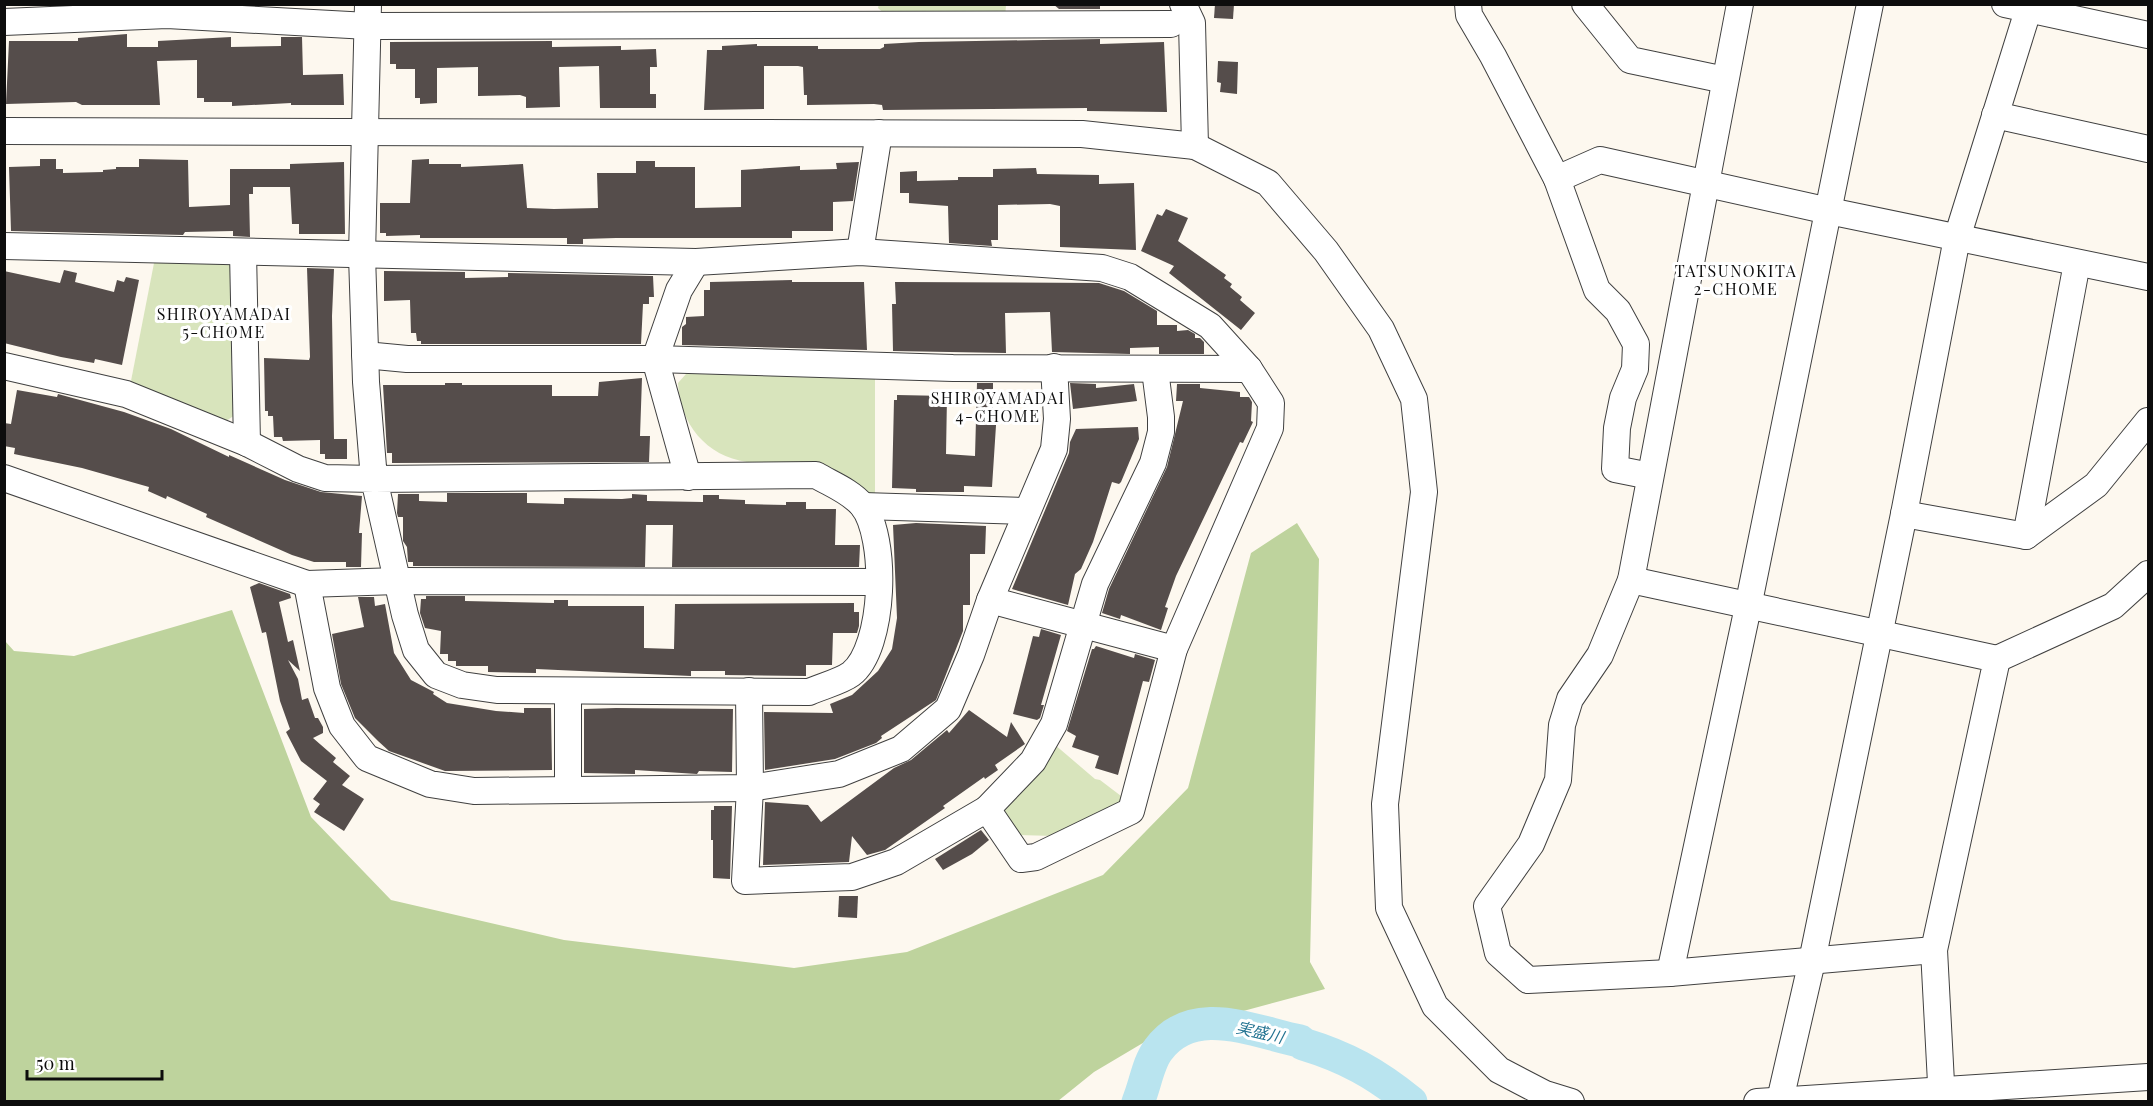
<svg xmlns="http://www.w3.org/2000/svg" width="2153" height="1106" font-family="'Playfair Display','Noto Sans JP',serif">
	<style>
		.green { fill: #d8e4bc }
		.forest { fill: #bed39d }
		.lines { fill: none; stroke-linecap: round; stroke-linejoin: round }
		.river { stroke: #b9e4ef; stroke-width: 33 }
		.building { fill: #554d4b }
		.minor-casing { stroke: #404040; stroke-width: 28 }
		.minor { stroke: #fff; stroke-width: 26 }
		.labels { text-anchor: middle; stroke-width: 6; stroke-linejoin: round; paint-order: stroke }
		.neighbourhood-label { font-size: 16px; letter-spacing: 1.5px; fill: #0d0d0d; stroke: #fff }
		.water-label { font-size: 16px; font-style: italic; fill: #247492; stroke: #fff }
	</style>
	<rect width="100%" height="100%" fill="#fdf8ef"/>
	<g class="green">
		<polygon points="879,4 1006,5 1005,18 889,18 878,8"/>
		<polygon points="231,257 238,413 226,421 130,386 155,258"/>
		<path d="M686,374L875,376V499C861,488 847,474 830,468C803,461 774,466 747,462C706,456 680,424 678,383Z"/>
		<polygon points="1054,744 1095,779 1100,780 1125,799 1123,806 1054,836 1018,835 1000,812"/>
	</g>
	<polygon class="forest" points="1297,523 1319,559 1310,962 1325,989 1158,1034 1094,1072 1058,1101 5,1101 5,641 14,651 74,656 232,610 311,817 391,900 564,940 794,968 907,952 1103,875 1188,788 1251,553"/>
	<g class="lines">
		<path class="river" d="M1138,1102C1145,1086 1148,1063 1158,1050C1193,1002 1254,1032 1300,1041L1303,1044C1346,1057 1375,1073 1411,1102"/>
	</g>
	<g class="building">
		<polygon points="1053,4 1100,4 1100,9 1059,9"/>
		<polygon points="1215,4 1234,4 1233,19 1214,18"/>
		<polygon points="127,34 127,47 158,47 158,41 231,37 231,47 281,46 281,37 302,37 303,75 343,74 344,105 291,105 291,103 232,106 232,102 204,102 204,98 197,98 197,60 157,61 160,105 82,105 76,102 6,104 9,41 78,41 78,38"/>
		<polygon points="1100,39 1100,44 1164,42 1167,112 1087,111 1087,108 883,110 882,105 874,104 807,105 807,95 804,95 803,67 798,66 764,66 764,109 704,110 707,50 722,50 722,46 757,44 757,46 818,46 818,49 880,49 884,47 884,44 919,42"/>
		<polygon points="552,41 552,47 621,46 621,50 656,49 657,67 650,67 650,94 656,94 656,108 600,108 599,66 559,67 560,107 526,108 526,97 520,95 478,96 478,67 437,68 437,103 420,104 420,98 415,98 415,69 396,69 396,64 390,64 390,42"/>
		<polygon points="1218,61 1238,62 1237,94 1220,92 1221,83 1217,82"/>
		<polygon points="40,159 56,159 56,169 63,169 63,173 103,172 103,170 116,169 116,167 139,167 139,159 188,160 189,207 230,205 230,169 290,169 290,164 344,162 345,234 299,234 299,224 292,224 290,187 253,187 253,194 249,194 250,237 233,236 233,231 185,232 183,235 11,231 9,167 40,166"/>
		<polygon points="429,159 429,164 461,164 461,167 523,164 527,208 554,209 598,208 597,173 636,173 636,161 655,161 655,167 695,167 695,208 741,207 741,170 800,166 800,170 837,169 836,163 859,162 853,201 833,202 833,231 792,231 792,238 616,238 583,239 583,244 567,244 567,238 420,238 420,235 386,236 386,233 380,233 380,203 410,203 412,160"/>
		<polygon points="1036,168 1037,174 1099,175 1099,184 1134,183 1136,250 1060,247 1060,206 1050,204 998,205 998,240 991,240 992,246 949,243 948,206 909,203 909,193 900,193 900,172 917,171 917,181 958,180 958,177 993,177 993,169"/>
		<polygon points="1166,209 1188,218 1178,241 1226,275 1224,278 1232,284 1230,287 1242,297 1240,300 1255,313 1241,330 1169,273 1174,266 1141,251 1157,214 1162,216"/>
		<polygon points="307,268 334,269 332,316 334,439 347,439 347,459 325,459 325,454 320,454 320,440 283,441 282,437 274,437 273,416 268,416 268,411 265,411 264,358 309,360 310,357"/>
		<polygon points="64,270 77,273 75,282 114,292 117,280 124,282 126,277 139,280 122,365 95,359 94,363 61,357 4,343 4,271 60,283"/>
		<polygon points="384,271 465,272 465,278 508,277 508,273 653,276 654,297 649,297 649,304 643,304 641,344 421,344 421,341 417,341 416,333 411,333 410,300 384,301"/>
		<polygon points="792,280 792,282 864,282 867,350 682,345 682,327 686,324 686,317 704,316 704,290 710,290 710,282"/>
		<polygon points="895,282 1099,283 1124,291 1157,311 1157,325 1177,325 1177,331 1188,330 1195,334 1195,338 1200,338 1204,342 1204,354 1159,354 1159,347 1130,348 1130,354 1052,352 1050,312 1005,313 1006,353 893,351 892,304 896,304"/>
		<polygon points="642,378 640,436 650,436 649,462 392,463 392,453 387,453 383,385 445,385 445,383 462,383 462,385 552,385 552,396 598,396 599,382"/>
		<polygon points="977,383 993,383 993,410 997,410 992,487 964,486 964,492 916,492 916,489 892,488 894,400 897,400 897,395 947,396 946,454 975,456"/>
		<polygon points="1070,383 1096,384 1096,388 1134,384 1137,401 1073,409"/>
		<polygon points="1177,384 1200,384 1200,388 1240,392 1240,397 1249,397 1252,402 1251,421 1253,422 1243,443 1240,442 1176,576 1165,607 1168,608 1161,630 1121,615 1120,619 1102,613 1109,589 1167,467 1183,401 1176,401"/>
		<polygon points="17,390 57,397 58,394 124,412 171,429 229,457 229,455 285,480 321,492 362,496 359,533 362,533 361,567 346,567 346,562 314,562 292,555 206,517 207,514 167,496 166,499 148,491 149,487 82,468 14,454 15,448 4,446 4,423 11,424"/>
		<polygon points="1138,427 1139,439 1121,482 1119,484 1112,482 1093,542 1081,569 1075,574 1068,605 1012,589 1069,453 1070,442 1076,429"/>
		<polygon points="447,493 527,493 527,503 564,504 564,498 622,499 632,498 632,494 647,495 647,501 703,502 703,495 719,495 719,499 745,500 745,504 786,505 786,502 806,502 806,509 836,509 835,545 860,545 859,567 672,567 673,525 646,525 645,567 413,566 413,562 408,562 407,547 403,541 403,517 398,517 397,513 398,494 419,494 419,501 447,502"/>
		<polygon points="916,523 986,526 985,554 970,554 970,605 963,605 963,631 936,700 881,736 882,738 876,743 835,759 765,770 764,712 833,713 830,704 852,695 878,671 892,649 897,618 893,525"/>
		<polygon points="259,583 290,594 291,598 279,602 288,642 293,640 300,671 288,660 298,679 302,700 308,698 315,718 318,718 323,727 323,733 313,738 336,758 333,762 350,776 342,785 364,799 344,831 314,812 320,804 313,799 327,781 301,761 286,732 290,729 280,701 266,632 262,633 250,587"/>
		<polygon points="426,596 465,596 465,601 554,603 554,600 568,600 568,606 644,606 644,648 674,649 675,604 854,603 854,612 859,612 859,626 857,633 833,633 832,665 806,665 806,676 725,675 725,671 691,671 691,676 536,669 536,673 488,672 488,666 456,666 456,661 448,661 448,654 440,654 441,631 425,628 420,613 421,599 426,599"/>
		<polygon points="358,597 374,597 375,606 385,604 394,653 411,680 434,692 433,694 447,703 496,711 524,713 524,708 551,708 552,770 445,771 389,751 378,741 355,718 341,684 332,634 364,627"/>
		<polygon points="1041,629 1061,635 1041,705 1044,705 1040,718 1037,720 1013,714 1033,636 1039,637"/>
		<polygon points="1096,646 1134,658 1135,654 1155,660 1149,682 1143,681 1118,775 1095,768 1099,756 1072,747 1076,736 1067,731 1092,649 1094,649"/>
		<polygon points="616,708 733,709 732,772 699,771 697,774 635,770 635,774 584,773 584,709"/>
		<polygon points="969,710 1007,737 1011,722 1025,744 995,765 998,770 985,779 984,777 943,806 945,808 885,850 867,855 852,836 849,862 763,865 765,802 808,805 821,822 894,768 911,760 947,730 949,733"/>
		<polygon points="714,806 732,806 730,879 713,878 713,840 711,840 711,810 714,810"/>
		<polygon points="981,830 989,840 972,854 943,870 935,859"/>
		<polygon points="839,896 858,896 857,918 838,917"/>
	</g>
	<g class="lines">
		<defs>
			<g id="minor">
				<polyline points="1183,4 1192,23 1195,146"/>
				<polyline points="1468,4 1469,15 1493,56 1557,179 1597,290 1618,311 1636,344 1635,369 1623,398 1617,428 1615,469 1650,476"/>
				<polyline points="1585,4 1630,60 1725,80"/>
				<polyline points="1740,4 1631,580 1600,655 1570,699 1562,725 1558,780 1531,844 1487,906 1498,953 1528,980 1670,973 1934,950"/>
				<polyline points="2005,4 2148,35"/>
				<polyline points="4,22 167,15 368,26 1171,24"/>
				<polyline points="1995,115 2148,149"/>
				<polyline points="4,131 1082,134 1195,146 1268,183 1326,251 1381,329 1414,399 1424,492 1385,804 1389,908 1435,1006 1499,1070 1545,1094 1571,1102"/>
				<polyline points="1557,179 1600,160 1829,211 2148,277"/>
				<polyline points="4,246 696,262 860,252 1102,268 1130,277 1210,326 1249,369 1271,403 1270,428 1174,649 1131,811 1036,857 1021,859 987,809 896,862 852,877 745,881 750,788 749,691"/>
				<polyline points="243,252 247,443"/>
				<polyline points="860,252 879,133"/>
				<polyline points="365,355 407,359 655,359 953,368 1249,369"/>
				<path d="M4,366L126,394L247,443L298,469L325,478L374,479L816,475C831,484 850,491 862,505C888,536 885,648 851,674C840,682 822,686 809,692L497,690L462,685L436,675L416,650L405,615L374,479L366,382L362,255L368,4"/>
				<polyline points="688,477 655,359 679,290 696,262"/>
				<polyline points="4,478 307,584 397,581 878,582"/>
				<polyline points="863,506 1027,511"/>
				<polyline points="1904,514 2026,536 2096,485 2148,421"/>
				<polyline points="2026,536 2077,263"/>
				<polyline points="1631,580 1997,659 1934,950 1942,1102"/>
				<polyline points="307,584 327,688 342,726 367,758 430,784 474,791 750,788 839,774 901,749 948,709 971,655 990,600 1054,449 1057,419 1054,367"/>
				<polyline points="990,600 1174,649"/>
				<polyline points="1997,659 2113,606 2148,574"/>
				<polyline points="568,691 568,790"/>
				<polyline points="987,809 1033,761 1054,724 1095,584 1153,463 1161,432 1161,417 1155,370"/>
				<polyline points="1670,973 1748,607 1870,4"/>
				<polyline points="1780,1100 1812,961 1904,514 1957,238 2030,4"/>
				<polyline points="1757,1102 2148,1077"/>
			</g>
		</defs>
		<use href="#minor" class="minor-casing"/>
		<use href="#minor" class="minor"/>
	</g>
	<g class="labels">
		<g class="neighbourhood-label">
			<text x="1736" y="277">TATSUNOKITA<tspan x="1736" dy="18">2-CHOME</tspan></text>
			<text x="224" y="320">SHIROYAMADAI<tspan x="224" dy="18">5-CHOME</tspan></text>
			<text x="998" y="404">SHIROYAMADAI<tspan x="998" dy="18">4-CHOME</tspan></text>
		</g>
		<g class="water-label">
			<text transform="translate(1260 1032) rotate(13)" y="6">実盛川</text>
		</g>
	</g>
	<rect width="2153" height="1106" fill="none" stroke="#0d0d0d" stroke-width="12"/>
	<path d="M27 1070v9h135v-9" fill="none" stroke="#0d0d0d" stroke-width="3"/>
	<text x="36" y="1070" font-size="18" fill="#0d0d0d" stroke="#ffffff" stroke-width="4.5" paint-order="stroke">50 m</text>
</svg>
